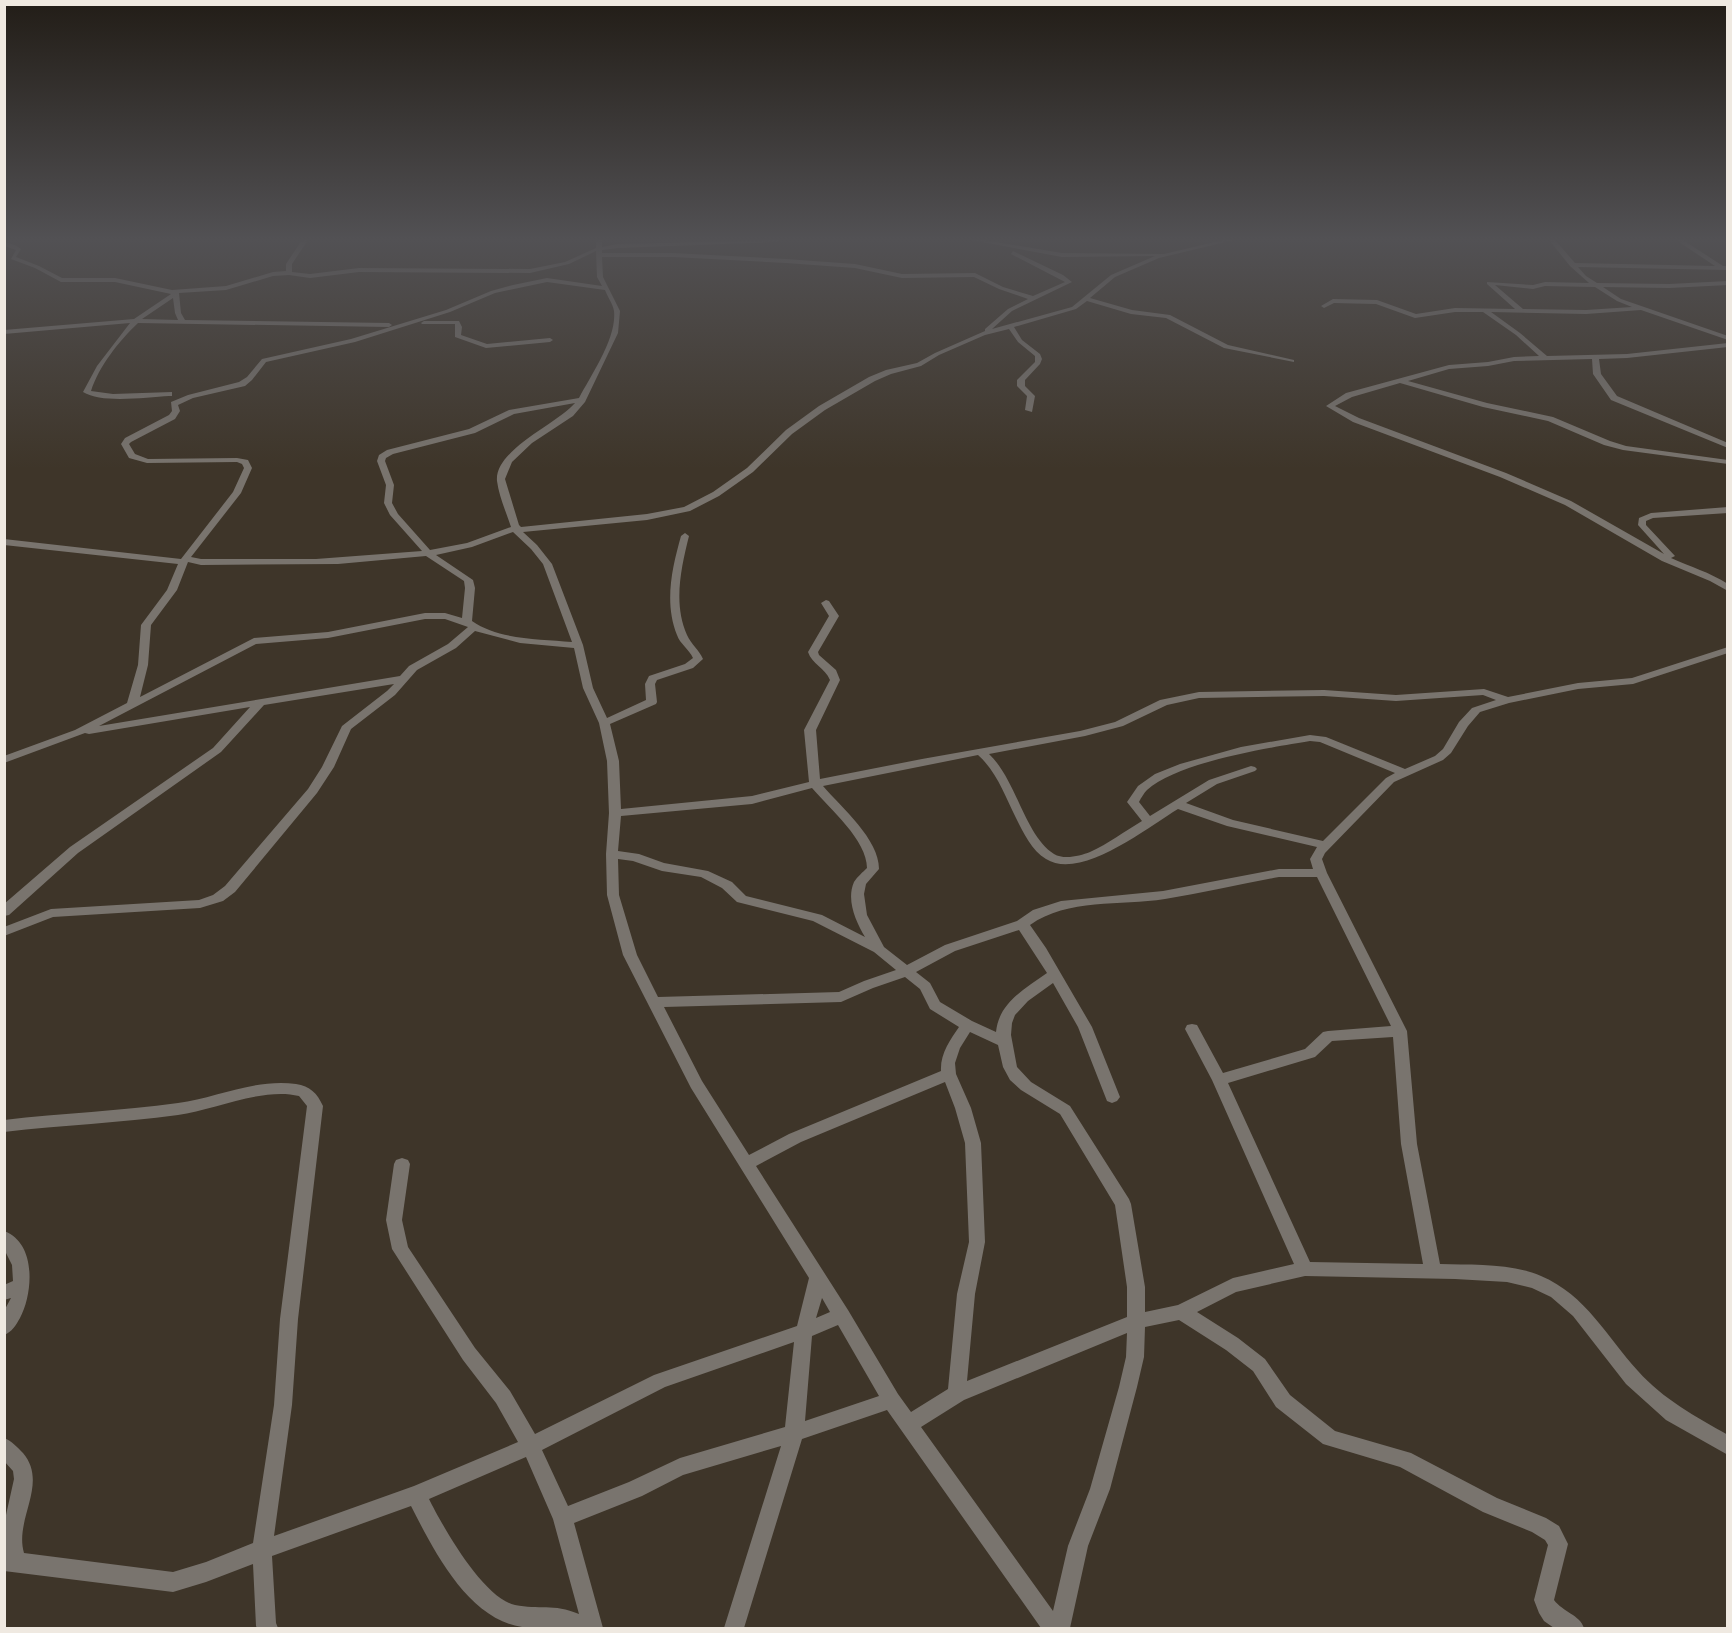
<svg xmlns="http://www.w3.org/2000/svg" width="1732" height="1633" font-family="'Public Sans',sans-serif">
	<style>
		.lines { fill: none; stroke-linecap: round; stroke-linejoin: round }
		.minor { fill: #79746e; fill-rule: evenodd }
	</style>
	<rect width="100%" height="100%" fill="#3e3529"/>
	<g class="lines">
		<g class="minor">
			<path d="M302,240H308L292,264V272L310,274L359,268L530,269L565,262L596,248V240H602V247L618,244L780,240L777,242L618,248L602,250V253H673L786,259L855,264L902,274L975,273L1003,287L1033,296L1065,282L1011,254L1013,251L1063,275L1072,282L1012,311L992,329L1072,307L1111,275L1155,256L1062,257L971,240H984L1062,253L1164,254L1223,240H1234L1159,258L1115,277L1090,298L1132,310L1170,315L1228,345L1294,360V362L1224,348L1166,318L1131,314L1087,301L1076,309L1014,327L1022,340L1040,354L1042,359L1040,364L1025,380V386L1035,396L1032,412L1025,410L1027,396L1017,386V380L1035,362V356L1018,342L1009,329L985,335L939,355L921,366L891,374L875,381L825,410L792,434L753,472L719,496L690,511L647,520L523,532L537,545L552,564L583,645L593,688L607,718L646,700L645,684L649,676L685,664L693,658C689,649 680,644 677,635C664,603 672,568 681,536L685,533L689,536C681,568 673,604 687,635C691,644 699,650 703,659L693,668L657,680L655,684L657,702L656,704L610,724L619,761L621,809L752,796L809,782L804,730L830,680C825,668 812,664 808,652L829,616L821,603L826,600L829,601L839,616L818,652L819,655L836,670L840,680L816,730L820,779L922,759L1080,731L1115,722L1160,700L1199,692L1324,690L1396,695L1484,689L1508,697L1578,683L1632,678L1728,647V653L1633,684L1578,689L1509,703L1480,712L1468,726L1451,753L1443,760L1394,782L1325,853L1322,859L1327,873L1407,1031L1417,1144L1440,1264C1472,1265 1511,1263 1541,1276C1586,1295 1607,1337 1638,1371C1663,1399 1696,1417 1728,1435V1455L1666,1420L1626,1384L1573,1316L1551,1297L1532,1288L1507,1282L1455,1279L1305,1276L1236,1292L1197,1312L1238,1338L1265,1359L1290,1395L1335,1431L1411,1453L1497,1498L1546,1518L1559,1526L1568,1544L1554,1600C1563,1612 1580,1615 1584,1628H1554L1544,1621L1539,1613L1534,1600L1548,1545L1545,1540L1532,1532L1483,1512L1400,1467L1323,1444L1276,1407L1253,1371L1226,1350L1179,1320L1145,1327L1144,1357L1137,1387L1110,1489L1088,1546L1070,1628H1041L887,1410L802,1439L744,1628H724L781,1446L683,1475L642,1496L574,1523L603,1628L522,1627C468,1619 434,1551 411,1506L272,1556L276,1623L278,1628H257L256,1626L253,1564L206,1582L173,1592L4,1571V1524L14,1479L13,1471L4,1461V1438C12,1441 17,1447 23,1453C49,1484 14,1519 24,1553L173,1572L206,1562L253,1543L274,1405L280,1319L307,1106L299,1096C263,1087 214,1110 178,1115C120,1123 62,1125 4,1132V1120C62,1113 121,1111 178,1103C216,1098 257,1078 296,1084C310,1086 317,1093 323,1106L298,1319L292,1405L274,1536L414,1486L518,1442L496,1403L463,1360L392,1249L386,1220L394,1164L396,1160L402,1158L408,1160L410,1164L402,1220L408,1247L475,1348L510,1391L535,1434L654,1375L797,1326L809,1278L691,1088L623,955L607,895L606,854L609,813L607,761L599,723L583,688L574,648L520,643L475,631L456,648L417,670L395,695L351,729L334,767L317,793L235,892L223,901L200,908L53,917L4,936V927L51,909L199,900L213,895L225,886L308,789L322,767L342,726L387,691L394,684L264,705L221,752L78,853L9,915L4,916V904L70,847L213,748L250,707L89,734L85,733L4,763V756L75,730L127,703L138,665L141,625L167,590L178,564L4,545V539L181,559L233,492L244,468L242,464L237,462L147,463L129,458L121,444L125,438L169,415L172,411L171,402L188,395L239,382L247,377L262,359L351,339L446,310L491,291L513,285L547,278L602,286L597,277L596,251L569,264L530,273L359,272L310,278L289,275L273,276L226,290L179,293L181,313L185,320L389,323L392,325L389,327L138,323C119,341 99,366 91,391L113,394L172,392V396H169C147,397 102,404 83,392L97,366L130,323L4,334V330L134,319L171,294L115,282H61L35,268L11,259L16,250L4,246V242L15,245L21,249L16,257L39,266L62,278H115L172,290L226,286L273,272L286,271V264ZM602,257H673L786,263L855,268L902,278L974,277L999,289L1028,299L1008,309L985,329V331L935,353L917,363L886,370L869,377L819,406L786,430L747,468L713,492L684,507L647,514L521,527L519,525L505,479L512,462L532,443L573,416L585,402L618,333L620,311L603,277ZM547,282L605,290C607,296 613,304 614,311C617,338 591,375 579,398L509,410L469,429L387,450L379,455L377,461L386,485L384,503L390,515L422,551L316,559H201L191,557L241,493L252,468L248,460L237,458L148,459L135,454L129,444L131,442L175,419L180,411L178,405L193,398L245,386L252,380L266,362L355,342L450,312L495,293ZM173,298L175,313L178,320L142,319ZM575,403C557,424 494,450 497,481C499,496 506,512 511,527L467,543L430,550L398,514L392,503L394,485L385,461L386,458L393,454L475,433L514,414ZM513,532L531,549L543,564L572,642C539,639 499,640 472,621L475,588L473,580L436,555L472,547ZM426,556L464,581L465,588L462,618L445,613H425L328,632L254,638L140,697L148,665L151,625L177,590L188,562L201,565L338,564ZM425,619H445L468,627L448,644L409,666L400,676L99,726L256,644L328,638ZM1483,695L1496,700L1472,708L1459,722L1443,749L1435,756L1405,769L1326,737L1310,735L1241,747L1180,764L1155,774L1138,786L1127,802L1142,821C1125,831 1108,844 1090,852C1080,856 1064,860 1054,854C1025,836 1016,779 989,754L1085,736L1123,726L1167,705L1199,698L1324,696L1396,701ZM1310,741L1320,742L1395,773L1386,778L1323,841L1233,820L1186,803L1217,784L1255,771L1257,769L1255,767L1251,766L1209,780L1150,816L1139,802C1141,798 1144,793 1147,790C1178,762 1268,748 1310,741ZM978,755C997,772 1005,796 1016,818C1023,832 1032,851 1046,859C1081,881 1148,827 1178,809L1227,826L1317,847L1310,859L1313,869H1279L1163,891L1061,901L1033,910L1017,921L945,945L907,965L884,947L867,915L864,894L866,884L879,869C879,839 842,808 823,786ZM812,788C830,809 867,840 867,868C863,872 857,877 854,882C846,900 856,922 865,937L822,915L746,896L732,882L708,871L664,863L639,854L618,851L621,816L752,804ZM618,859L633,861L662,871L701,877L722,888L737,902L813,921L874,952L896,970L864,981L839,992L658,997L637,955L619,895ZM1279,877H1317L1391,1026L1328,1031L1323,1032L1305,1049L1223,1073L1197,1025L1192,1024L1187,1025L1185,1029L1212,1080L1294,1264L1233,1278L1178,1305L1145,1312V1287L1131,1204L1129,1199L1070,1106L1031,1082L1017,1067L1011,1035L1012,1023L1015,1015L1028,1001L1053,983L1078,1027L1107,1101L1112,1103L1117,1101L1120,1097L1092,1027L1046,948L1030,925C1068,898 1120,906 1165,899C1203,893 1241,884 1279,877ZM1019,930L1047,973C1025,989 999,1002 996,1032L972,1021L940,1002L930,983L916,972L955,951ZM905,977L920,989L930,1009L959,1027C950,1040 940,1054 941,1071L789,1134L749,1155L702,1081L664,1007L841,1002L873,988ZM970,1032L998,1045L1003,1067L1010,1080L1021,1090L1060,1114L1115,1205L1127,1287V1317L967,1381L975,1294L985,1242L981,1143L971,1108L956,1074L955,1063L960,1048ZM1393,1037L1401,1144L1423,1264L1310,1262L1228,1083L1315,1057L1332,1041ZM945,1082L955,1108L965,1143L969,1242L957,1294L948,1389L911,1412L898,1394L848,1310L756,1166L801,1142ZM822,1298L830,1312L816,1318ZM838,1325L879,1396L805,1421L812,1336ZM1127,1333L1126,1357L1119,1387L1090,1489L1068,1546L1053,1611L921,1427L964,1400ZM794,1342L785,1427L680,1458L629,1482L568,1506L542,1450L665,1387ZM526,1457L553,1519L579,1614C553,1603 539,1610 515,1605C483,1598 443,1527 429,1499Z"/>
			<path d="M1549,240H1555L1575,263L1715,266L1676,240H1683L1723,266H1728V270L1578,267L1586,276L1597,283L1669,284L1728,281V285L1669,288L1603,287L1621,299L1728,336V340L1641,310L1586,314L1491,312L1520,333L1547,356L1627,354L1728,343V347L1627,358L1599,359L1601,374L1617,396L1728,443V448L1611,400L1593,374L1592,359L1514,361L1488,366L1449,369L1408,381L1487,403L1553,417L1610,441L1626,446L1728,460V464L1623,450L1604,445L1548,421L1483,407L1400,383L1352,397L1335,406L1359,418L1506,473L1571,501L1664,554L1638,525L1639,518L1651,513L1728,507V513L1653,518L1646,521V525L1675,556L1671,558C1691,567 1709,572 1728,584V591L1710,581L1662,561L1565,505L1500,477L1353,422L1326,406L1346,393L1449,365L1488,362L1514,357L1539,356L1516,335L1483,312H1455L1415,318L1376,304L1334,303L1324,308L1321,306L1333,299L1377,300L1416,314L1455,308L1515,309L1487,284V282L1533,285L1545,282L1589,283L1570,266ZM1495,285L1533,289L1545,286L1595,287L1617,301L1632,307L1586,310L1523,309Z"/>
			<polygon points="424,321 459,321 462,327 461,335 487,344 550,338 553,340 550,342 486,348 455,337 455,324 422,324 421,323"/>
			<path d="M4,1231C37,1243 33,1294 20,1318C16,1325 12,1332 4,1335V1311L11,1298L4,1300V1285L13,1281L12,1265L4,1249Z"/>
		</g>
	</g>
	<linearGradient id="sky" x2="0" y2="1"><stop stop-color="#221d17"/><stop offset="0.51" stop-color="#525154"/><stop offset="1" stop-color="#525154" stop-opacity="0"/></linearGradient>
	<rect width="1732" height="469" fill="url(#sky)"/>
	<rect width="1732" height="1633" fill="none" stroke="#efe9e1" stroke-width="12"/>
</svg>
